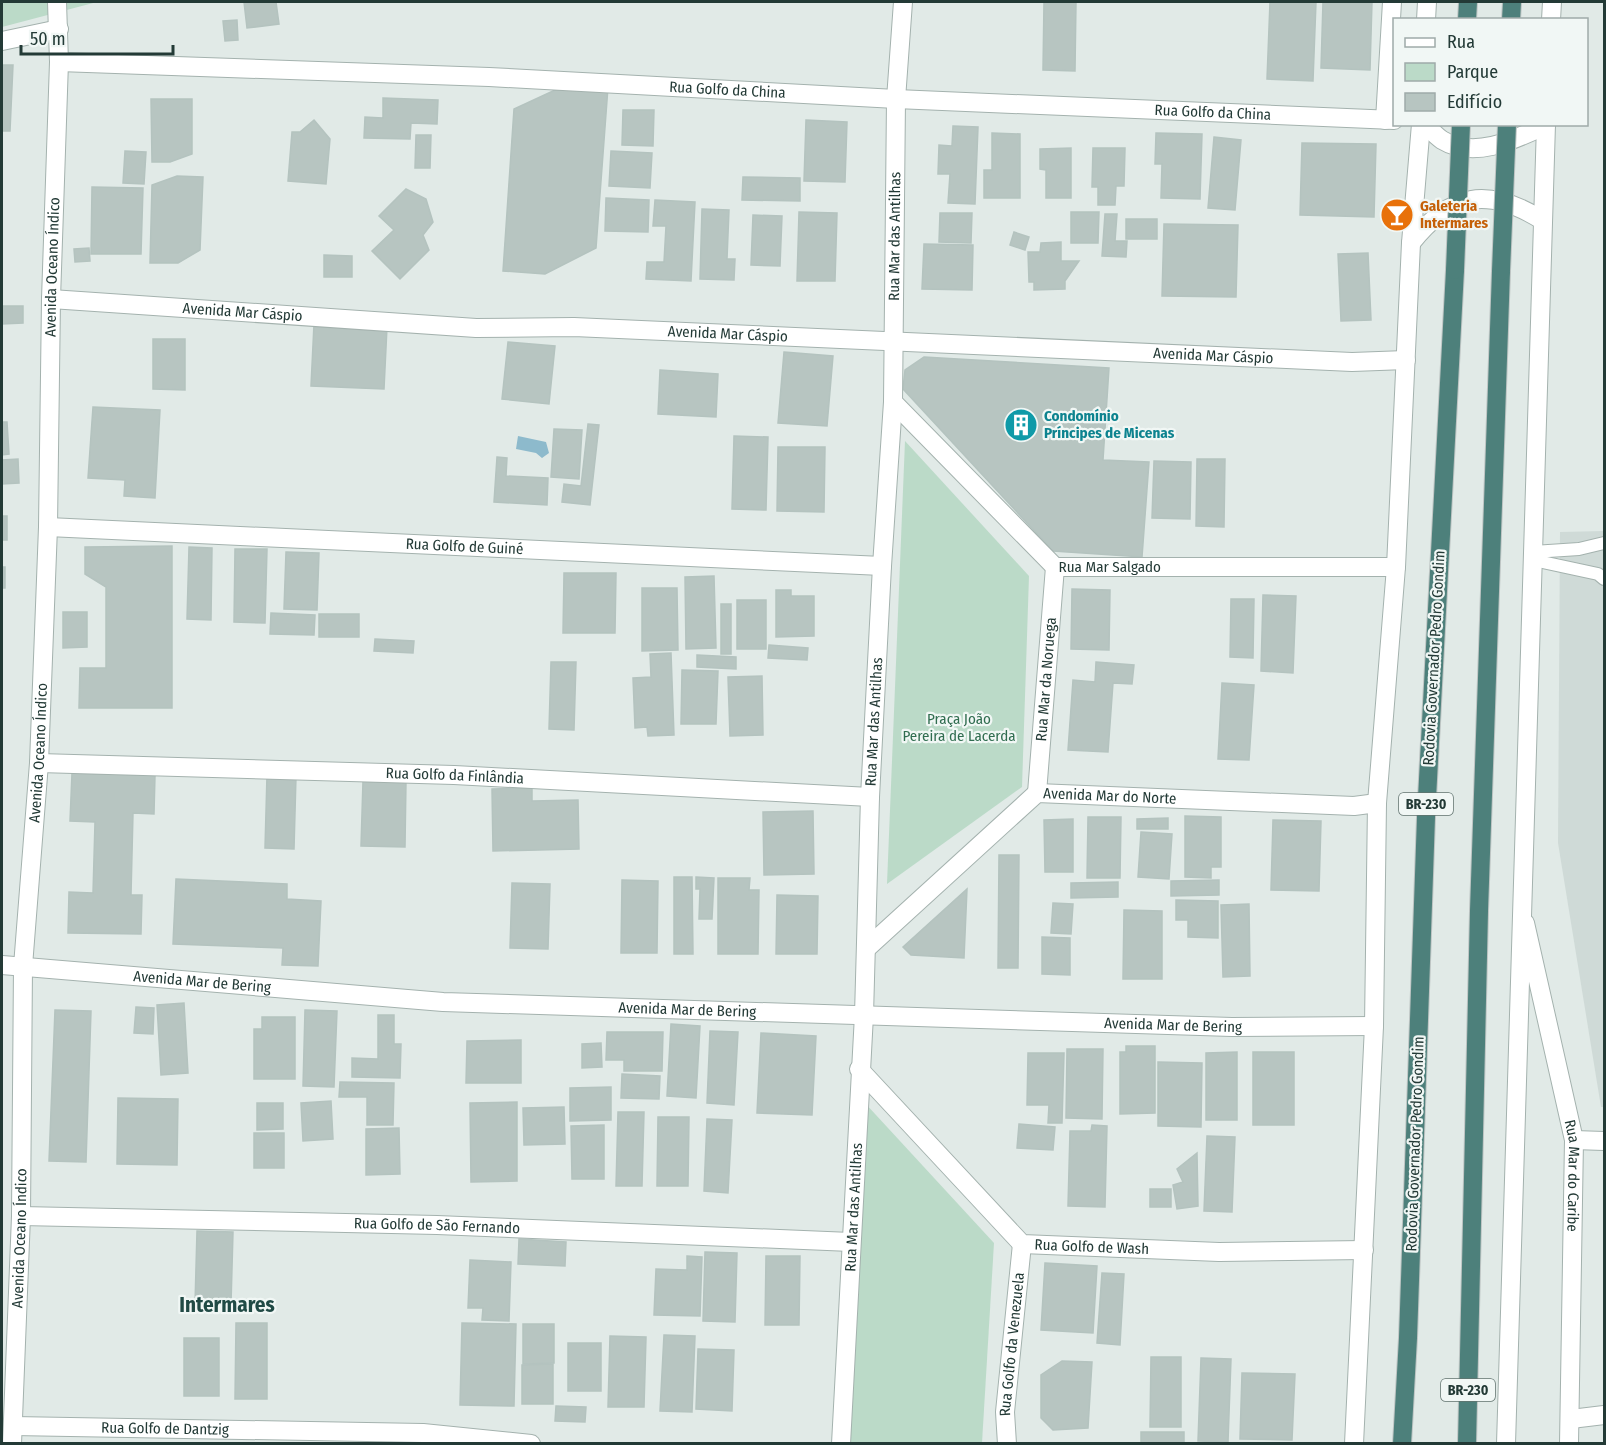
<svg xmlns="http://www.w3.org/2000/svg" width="1606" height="1445" font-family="'Fira Sans Condensed',sans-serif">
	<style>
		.built { fill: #cfdad7 }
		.green { fill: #bbdac8 }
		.water { fill: #8dbacc }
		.building { fill: #b7c5c1; stroke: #b4c3bf; stroke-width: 1.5 }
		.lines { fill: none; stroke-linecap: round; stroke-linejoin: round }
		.service-casing { stroke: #a4b2ae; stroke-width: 14 }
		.minor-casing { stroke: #a4b2ae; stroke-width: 20 }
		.tertiary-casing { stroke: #a4b2ae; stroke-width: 20 }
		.trunk-casing { stroke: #bdc4c3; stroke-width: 20 }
		.service { stroke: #fff; stroke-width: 12 }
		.minor { stroke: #fff; stroke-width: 18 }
		.tertiary { stroke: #fff; stroke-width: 18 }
		.trunk { stroke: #4d807b; stroke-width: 18 }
		.trunk-bridge-casing { stroke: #bdc4c3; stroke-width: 20; stroke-linecap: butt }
		.trunk-bridge { stroke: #4d807b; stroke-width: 18 }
		.labels { text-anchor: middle; stroke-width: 4.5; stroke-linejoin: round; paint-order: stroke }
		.shield { fill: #f1f7f5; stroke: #61736f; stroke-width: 1.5 }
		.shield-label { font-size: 14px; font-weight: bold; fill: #233a36 }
		.street-label { font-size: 15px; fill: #233a36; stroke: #f1f7f5 }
		.food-label { font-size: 15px; font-weight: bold; fill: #c56008; stroke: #f1f7f5; text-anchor: start }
		.culture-label { font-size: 15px; font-weight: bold; fill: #0d838f; stroke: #f1f7f5; text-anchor: start }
		.park-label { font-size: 15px; fill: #306d50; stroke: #f1f7f5 }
		.district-label { font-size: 21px; font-weight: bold; fill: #204a45; stroke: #f1f7f5 }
	</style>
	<rect width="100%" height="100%" fill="#e1eae7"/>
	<polygon class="built" points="1604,531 1604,1107 1601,1107 1558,843 1560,532"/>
	<g class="green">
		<polygon points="2,2 97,2 2,27"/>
		<polygon points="905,441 1029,576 1022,787 887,884"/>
		<polygon points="864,1102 994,1243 982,1443 849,1444"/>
	</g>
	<polygon class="water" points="518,436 546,442 549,453 542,458 536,453 516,449"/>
	<g class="building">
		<polygon points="244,2 276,2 279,24 247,28"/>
		<polygon points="1044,2 1076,2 1075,71 1043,70"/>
		<polygon points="1270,2 1316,2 1313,81 1267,79"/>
		<polygon points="1323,2 1372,2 1370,70 1321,68"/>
		<polygon points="237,20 238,40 225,41 223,21"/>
		<polygon points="2,65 13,65 10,131 2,131"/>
		<polygon points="568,84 608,87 596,248 545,274 503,271 514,109"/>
		<polygon points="383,98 438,100 437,124 411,123 410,139 364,138 365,117 383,118"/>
		<polygon points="151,99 192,99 192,154 170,162 152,162"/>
		<polygon points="623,110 654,110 653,146 622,145"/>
		<polygon points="314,120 330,139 326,184 288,181 292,132 300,132"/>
		<polygon points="806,120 847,122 845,182 804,181"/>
		<polygon points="953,126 978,127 975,204 948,203 950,174 938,174 939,145 952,146"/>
		<polygon points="992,133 1020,134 1020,198 984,198 984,170 992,170"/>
		<polygon points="1156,133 1202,134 1200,199 1161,198 1162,164 1155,164"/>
		<polygon points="416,135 431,135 430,168 415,168"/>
		<polygon points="1214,137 1241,140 1235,210 1208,208"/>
		<polygon points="1302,143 1376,144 1374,217 1300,215"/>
		<polygon points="1071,148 1071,198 1046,198 1046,170 1040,169 1040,149"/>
		<polygon points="1093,148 1125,148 1124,186 1116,186 1115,205 1098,205 1098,187 1092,187"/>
		<polygon points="125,151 146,152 144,184 123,183"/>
		<polygon points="611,151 652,153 650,188 609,186"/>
		<polygon points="177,176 203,177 200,250 178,263 150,263 152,185"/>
		<polygon points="743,177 800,178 800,201 742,200"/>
		<polygon points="92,187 143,188 141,254 91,254"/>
		<polygon points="406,189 426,199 433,222 423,235 429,250 400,279 372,251 394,230 379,216"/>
		<polygon points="606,198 649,200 648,232 605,231"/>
		<polygon points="655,200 695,202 691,281 646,279 647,262 664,262 666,226 653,226"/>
		<polygon points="702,209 729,210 727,259 735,259 734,280 700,279"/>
		<polygon points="799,212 837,213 835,281 797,281"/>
		<polygon points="1071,212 1099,212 1098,243 1071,243"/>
		<polygon points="940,213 972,213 971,243 939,242"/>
		<polygon points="1105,214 1117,214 1115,241 1127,241 1126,257 1102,256"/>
		<polygon points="753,215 782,216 780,266 751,265"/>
		<rect x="1126" y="219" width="31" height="20"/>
		<polygon points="1164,224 1238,225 1236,297 1162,296"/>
		<polygon points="1014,232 1029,237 1025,250 1010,245"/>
		<polygon points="1061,242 1061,261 1079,261 1065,281 1065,289 1034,290 1034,282 1029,282 1028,252 1040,252 1041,243"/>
		<polygon points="924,244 973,245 972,290 922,289"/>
		<polygon points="89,248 90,261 75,262 74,249"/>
		<polygon points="1368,253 1371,320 1341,321 1338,254"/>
		<polygon points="324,255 352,256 352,277 324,277"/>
		<polygon points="2,306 23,306 23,323 2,324"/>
		<polygon points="314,324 387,327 384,389 311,386"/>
		<polygon points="153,339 185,339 185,390 153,389"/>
		<polygon points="508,342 555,346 549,404 502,399"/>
		<polygon points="784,352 833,356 827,426 778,423"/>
		<polygon points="924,357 1109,368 1103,460 1149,462 1142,557 1053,551 903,389 905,370"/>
		<polygon points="660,370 718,374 716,417 658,414"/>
		<polygon points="93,407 160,410 155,498 124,496 125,480 88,478"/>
		<polygon points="2,422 7,422 9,454 2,455"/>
		<polygon points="588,424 599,425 590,505 562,502 564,484 581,486"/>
		<polygon points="554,429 582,430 579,479 551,477"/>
		<polygon points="734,436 768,437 766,510 732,509"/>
		<polygon points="778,447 825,447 824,512 777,511"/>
		<polygon points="497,457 507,458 506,476 548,478 547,505 494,502"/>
		<polygon points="18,459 19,483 2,484 2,460"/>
		<polygon points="1197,459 1225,459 1224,527 1196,526"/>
		<polygon points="1154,461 1191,462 1190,519 1152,518"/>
		<rect x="2" y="516" width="5" height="24"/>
		<polygon points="172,546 172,708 79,708 80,668 106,668 106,587 85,574 85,547"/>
		<polygon points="189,547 212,548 211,620 187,619"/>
		<polygon points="235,549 267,549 265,623 234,622"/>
		<polygon points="286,552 319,553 317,610 284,609"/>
		<rect x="2" y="567" width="3" height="21"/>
		<polygon points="564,573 616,573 615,633 563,633"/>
		<polygon points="714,576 716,648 686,649 685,577"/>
		<polygon points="642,588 677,588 678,650 642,651"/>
		<polygon points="1072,589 1110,590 1109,650 1071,649"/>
		<polygon points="776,590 791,590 791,596 814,596 814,636 776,637"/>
		<polygon points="1263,595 1296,596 1293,673 1261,671"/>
		<polygon points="1231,599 1254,599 1253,658 1230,657"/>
		<rect x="737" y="600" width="29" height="49"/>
		<rect x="721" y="604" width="10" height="50"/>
		<polygon points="63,612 87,612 87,647 63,648"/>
		<polygon points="271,613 315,615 314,635 270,634"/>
		<rect x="319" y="614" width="40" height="23"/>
		<polygon points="375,639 414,641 413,653 374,651"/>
		<polygon points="769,645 808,648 807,660 768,658"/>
		<polygon points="671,653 674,735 648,736 647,727 635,728 633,678 651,677 650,654"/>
		<polygon points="697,655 736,657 736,669 697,667"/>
		<polygon points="551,662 576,662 574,730 549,729"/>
		<polygon points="1096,662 1134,665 1132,684 1113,683 1108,752 1068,750 1073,680 1095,682"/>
		<polygon points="682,670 718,671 716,724 681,724"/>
		<polygon points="762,676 763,735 730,736 728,677"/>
		<polygon points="1222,683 1254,685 1249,760 1218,759"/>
		<polygon points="72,773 155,775 154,814 133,813 131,895 142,895 141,934 68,933 69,892 93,893 95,822 70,821"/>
		<polygon points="267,775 296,776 294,849 265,848"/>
		<polygon points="363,781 406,781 405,847 361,846"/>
		<polygon points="532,788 532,801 578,800 579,849 493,851 492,789"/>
		<polygon points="813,811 814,874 764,875 763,812"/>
		<polygon points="1185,816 1221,817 1221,867 1211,867 1211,878 1185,877"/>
		<polygon points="1088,817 1121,817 1120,878 1087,878"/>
		<polygon points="1168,818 1168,829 1137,829 1137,819"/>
		<polygon points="1073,819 1073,872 1045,872 1044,820"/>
		<polygon points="1273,820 1321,821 1319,891 1271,890"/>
		<polygon points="1141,832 1172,834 1169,879 1138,877"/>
		<polygon points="999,855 1019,855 1018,968 998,968"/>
		<polygon points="674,877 692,877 693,954 674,954"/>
		<polygon points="696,877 714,878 712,919 699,919 700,889 696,889"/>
		<polygon points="718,878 750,878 749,890 759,890 758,954 718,954"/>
		<polygon points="176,879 287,884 287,899 321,901 318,966 282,965 283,948 173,944"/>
		<polygon points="622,880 658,881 657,953 621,953"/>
		<polygon points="1219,880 1219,895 1171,896 1171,881"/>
		<polygon points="1118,882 1118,897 1071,898 1071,883"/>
		<polygon points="512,883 550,884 548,949 510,948"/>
		<polygon points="967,889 964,958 911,955 903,947"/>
		<polygon points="777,895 818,896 817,954 776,954"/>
		<polygon points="1176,900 1218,901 1218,938 1188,937 1188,920 1176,920"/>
		<polygon points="1053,903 1073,904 1071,934 1051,933"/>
		<polygon points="1249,904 1250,976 1223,977 1221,905"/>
		<polygon points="1124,910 1162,911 1162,979 1123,979"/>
		<polygon points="1042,937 1070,938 1070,975 1042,974"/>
		<polygon points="184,1003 188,1073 161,1075 157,1005"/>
		<polygon points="136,1007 154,1008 153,1034 134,1033"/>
		<polygon points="55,1010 91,1011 86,1162 49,1161"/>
		<polygon points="305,1010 337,1011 334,1087 303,1086"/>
		<polygon points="378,1015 394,1015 394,1044 401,1044 400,1078 352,1077 352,1058 378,1059"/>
		<polygon points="262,1017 295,1017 295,1079 254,1079 254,1029 262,1029"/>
		<polygon points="671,1024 700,1026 696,1098 667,1096"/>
		<polygon points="710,1031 738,1032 734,1105 707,1103"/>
		<polygon points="607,1032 663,1032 662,1071 624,1071 624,1060 606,1060"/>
		<polygon points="761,1033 816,1036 812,1115 757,1113"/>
		<polygon points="521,1040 521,1083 466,1083 467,1041"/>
		<polygon points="601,1043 602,1067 582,1068 582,1044"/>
		<polygon points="1126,1046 1155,1046 1155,1113 1120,1114 1120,1052 1126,1052"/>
		<polygon points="1067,1049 1103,1049 1102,1119 1066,1118"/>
		<polygon points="1237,1052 1237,1120 1206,1120 1206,1053"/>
		<rect x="1253" y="1052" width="41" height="73"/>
		<polygon points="1028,1053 1064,1053 1062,1123 1048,1123 1049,1105 1027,1105"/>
		<polygon points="1158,1062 1202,1063 1201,1127 1158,1126"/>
		<polygon points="622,1074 660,1076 659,1099 621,1098"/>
		<polygon points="340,1082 394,1083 393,1125 367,1125 367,1097 339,1097"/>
		<polygon points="611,1087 611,1120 570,1121 570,1088"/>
		<polygon points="118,1098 178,1099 177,1165 117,1164"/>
		<polygon points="331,1101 333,1139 303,1141 301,1103"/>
		<polygon points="517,1102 517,1181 471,1182 470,1103"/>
		<polygon points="257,1103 283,1103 283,1129 257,1130"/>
		<polygon points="564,1107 565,1144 524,1145 523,1108"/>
		<polygon points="618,1112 644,1112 642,1186 616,1186"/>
		<polygon points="658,1117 689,1117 688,1186 657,1186"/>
		<polygon points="707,1119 732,1120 728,1193 704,1191"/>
		<polygon points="1019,1124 1055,1127 1053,1150 1017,1148"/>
		<polygon points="604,1125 604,1179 572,1179 571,1126"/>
		<polygon points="1092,1125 1107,1126 1105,1207 1068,1206 1070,1131 1091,1131"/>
		<polygon points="399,1128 400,1174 366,1175 366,1129"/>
		<rect x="254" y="1133" width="30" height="35"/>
		<polygon points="1207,1136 1235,1137 1232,1212 1204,1211"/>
		<polygon points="1197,1153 1198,1206 1177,1209 1173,1185 1183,1182 1177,1169"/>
		<rect x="1150" y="1189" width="21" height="18"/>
		<polygon points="197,1231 233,1232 231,1304 195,1304"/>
		<polygon points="519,1239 566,1242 565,1266 518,1264"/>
		<polygon points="705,1252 737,1253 735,1322 703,1321"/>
		<polygon points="687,1256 702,1257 700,1316 654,1315 656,1269 687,1270"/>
		<polygon points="766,1256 800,1256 799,1325 765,1325"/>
		<polygon points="470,1260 511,1262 509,1321 482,1320 483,1308 468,1308"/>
		<polygon points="1045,1263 1097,1266 1093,1333 1041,1330"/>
		<polygon points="1102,1273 1124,1274 1120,1345 1097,1343"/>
		<polygon points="236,1323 267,1323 267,1399 235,1399"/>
		<polygon points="462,1323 516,1324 514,1406 460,1405"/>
		<polygon points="523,1324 554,1324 554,1363 523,1364"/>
		<polygon points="664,1335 695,1336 692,1412 660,1411"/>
		<polygon points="610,1336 646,1337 644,1407 608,1407"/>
		<rect x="184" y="1338" width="35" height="58"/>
		<rect x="568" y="1343" width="33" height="48"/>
		<polygon points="698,1349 734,1350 732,1411 696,1409"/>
		<polygon points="1151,1357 1181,1357 1181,1427 1150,1427"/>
		<polygon points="1201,1358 1231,1359 1228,1442 1198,1441"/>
		<polygon points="1062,1361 1092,1362 1088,1428 1053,1430 1041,1418 1041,1375"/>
		<polygon points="553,1364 553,1404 522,1404 522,1365"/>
		<polygon points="1242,1373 1295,1374 1292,1440 1240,1439"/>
		<polygon points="556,1406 586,1407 585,1422 555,1421"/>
		<rect x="1141" y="1432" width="43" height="12"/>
	</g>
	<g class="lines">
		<defs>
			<g id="service">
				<polyline points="1533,552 1579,549 1604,543"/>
				<polyline points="1533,560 1598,574 1604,579"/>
			</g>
			<g id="minor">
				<polyline points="2,41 59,29"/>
				<path id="s1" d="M59,62L489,77L896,99L1394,120"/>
				<polyline points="1385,120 1392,2"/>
				<path id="s2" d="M51,299L476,328L574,327L1352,362L1406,360"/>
				<path id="s3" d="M893,402L1055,567H1396"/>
				<path id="s4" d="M48,527L882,566"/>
				<path id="s5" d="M39,763L454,775L870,797"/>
				<path id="s6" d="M1037,793L1055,567"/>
				<path id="s7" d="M1525,923L1574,1140L1569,1444"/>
				<path id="s8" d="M867,948L1037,793L1354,806L1377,803"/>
				<path id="s9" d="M2,965L443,1002L1232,1027L1374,1026"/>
				<path id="s10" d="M859,1069L1022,1244L1219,1252L1364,1250"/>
				<polyline points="1574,1140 1604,1141"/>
				<path id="s11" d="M21,1216L437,1225L851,1242"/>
				<polyline points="1571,1419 1604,1415"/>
				<path id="s12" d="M13,1426L423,1433L531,1444"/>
				<path id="s13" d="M12,1444L21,1216L23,966L39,763L48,527L51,299L59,62L57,2"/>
				<path id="s14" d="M841,1444L864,1015L870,797L882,566L893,402L896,99L903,2"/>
				<path id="s15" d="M1007,1444L1005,1412L1022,1244"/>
			</g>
			<g id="tertiary">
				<polyline points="1426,20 1427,2"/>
				<polyline points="1551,20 1552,2"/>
				<path d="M1424,124C1430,129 1436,136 1442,140C1475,160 1516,139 1546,125"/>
				<path d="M1411,243C1451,193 1487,186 1542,220"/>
				<polyline points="1354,1444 1374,1026 1377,803 1396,567 1411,243 1421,124"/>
				<polyline points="1506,1444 1546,124"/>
			</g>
			<g id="trunk">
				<polyline points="1467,20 1468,2"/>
				<polyline points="1511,20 1512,2"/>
				<polyline points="1402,1444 1408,1338 1426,817 1455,270"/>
				<polyline points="1467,1444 1479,911 1501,271"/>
			</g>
		</defs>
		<use href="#service" class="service-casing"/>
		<use href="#minor" class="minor-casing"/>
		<use href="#tertiary" class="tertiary-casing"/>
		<use href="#trunk" class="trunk-casing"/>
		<use href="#service" class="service"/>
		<use href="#minor" class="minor"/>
		<use href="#tertiary" class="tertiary"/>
		<use href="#trunk" class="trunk"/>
		<defs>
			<g id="trunk-bridge">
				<polyline points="1455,270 1461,124"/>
				<polyline points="1501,271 1507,124"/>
			</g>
		</defs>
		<use href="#trunk-bridge" class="trunk-bridge-casing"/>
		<use href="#trunk-bridge" class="trunk-bridge"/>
	</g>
	<defs>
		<symbol id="bar-disc" viewBox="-11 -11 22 22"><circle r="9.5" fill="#e8710a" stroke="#f1f7f5"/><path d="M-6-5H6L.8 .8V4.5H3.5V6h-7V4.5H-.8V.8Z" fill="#fff"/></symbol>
		<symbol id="building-disc" viewBox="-11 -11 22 22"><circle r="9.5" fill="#0f9aa8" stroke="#f1f7f5"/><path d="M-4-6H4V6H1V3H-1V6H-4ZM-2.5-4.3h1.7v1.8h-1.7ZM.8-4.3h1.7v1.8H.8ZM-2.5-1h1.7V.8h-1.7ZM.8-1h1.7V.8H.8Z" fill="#fff"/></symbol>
	</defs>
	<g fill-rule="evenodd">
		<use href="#bar-disc" x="1378" y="196" width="38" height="38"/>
		<use href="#building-disc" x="1002" y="406" width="38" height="38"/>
	</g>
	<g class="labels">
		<g class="shield">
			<rect x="1399" y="793" width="54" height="22" rx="4.5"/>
			<rect x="1441" y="1379" width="54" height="22" rx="4.5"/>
		</g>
		<g class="shield-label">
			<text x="1426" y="809">BR-230</text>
			<text x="1468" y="1395">BR-230</text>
		</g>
		<g class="street-label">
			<text dy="5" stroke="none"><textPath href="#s1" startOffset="669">Rua Golfo da China</textPath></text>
			<text dy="5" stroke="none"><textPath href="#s1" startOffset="1155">Rua Golfo da China</textPath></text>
			<text dy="5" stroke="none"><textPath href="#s14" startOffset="1209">Rua Mar das Antilhas</textPath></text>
			<text dy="5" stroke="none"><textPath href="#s13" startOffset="1178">Avenida Oceano Índico</textPath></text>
			<text dy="5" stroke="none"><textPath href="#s2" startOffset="192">Avenida Mar Cáspio</textPath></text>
			<text dy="5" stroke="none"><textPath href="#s2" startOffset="678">Avenida Mar Cáspio</textPath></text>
			<text dy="5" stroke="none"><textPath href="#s2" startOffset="1164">Avenida Mar Cáspio</textPath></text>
			<text dy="5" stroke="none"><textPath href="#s4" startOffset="417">Rua Golfo de Guiné</textPath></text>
			<text dy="5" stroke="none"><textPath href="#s3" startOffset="286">Rua Mar Salgado</textPath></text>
			<text transform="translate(1434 658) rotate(-87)" y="5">Rodovia Governador Pedro Gondim</text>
			<text dy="5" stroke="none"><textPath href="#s6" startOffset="114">Rua Mar da Noruega</textPath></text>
			<text dy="5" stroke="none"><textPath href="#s14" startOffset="723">Rua Mar das Antilhas</textPath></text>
			<text dy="5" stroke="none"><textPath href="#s13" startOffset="692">Avenida Oceano Índico</textPath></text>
			<text dy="5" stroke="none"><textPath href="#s5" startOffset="416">Rua Golfo da Finlândia</textPath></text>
			<text dy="5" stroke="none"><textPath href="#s8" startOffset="303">Avenida Mar do Norte</textPath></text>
			<text dy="5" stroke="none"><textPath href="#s9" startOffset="201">Avenida Mar de Bering</textPath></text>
			<text dy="5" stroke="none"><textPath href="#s9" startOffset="687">Avenida Mar de Bering</textPath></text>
			<text dy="5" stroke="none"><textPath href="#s9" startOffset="1173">Avenida Mar de Bering</textPath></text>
			<text transform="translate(1415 1144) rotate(-88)" y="5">Rodovia Governador Pedro Gondim</text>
			<text dy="5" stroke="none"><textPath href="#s7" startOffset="258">Rua Mar do Caribe</textPath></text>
			<text dy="5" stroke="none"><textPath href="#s14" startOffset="237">Rua Mar das Antilhas</textPath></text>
			<text dy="5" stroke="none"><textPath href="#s11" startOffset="416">Rua Golfo de São Fernando</textPath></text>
			<text dy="5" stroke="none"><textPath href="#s13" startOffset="206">Avenida Oceano Índico</textPath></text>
			<text dy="5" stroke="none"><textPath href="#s10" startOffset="309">Rua Golfo de Wash</textPath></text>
			<text dy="5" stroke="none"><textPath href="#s15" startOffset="100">Rua Golfo da Venezuela</textPath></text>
			<text dy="5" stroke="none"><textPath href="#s12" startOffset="152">Rua Golfo de Dantzig</textPath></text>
		</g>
		<g class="food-label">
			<text x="1420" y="211">Galeteria<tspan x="1420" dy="17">Intermares</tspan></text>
		</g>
		<g class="culture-label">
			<text x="1044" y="421">Condomínio<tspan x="1044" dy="17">Príncipes de Micenas</tspan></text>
		</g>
		<g class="park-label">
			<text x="959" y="724">Praça João<tspan x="959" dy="17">Pereira de Lacerda</tspan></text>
		</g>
		<g class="district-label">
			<text x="227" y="1312">Intermares</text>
		</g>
	</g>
	<rect width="1606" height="1445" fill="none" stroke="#233a36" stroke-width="6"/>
	<rect x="1393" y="18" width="195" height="108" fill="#f1f7f5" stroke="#9faba9" stroke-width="1.5"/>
	<rect x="1405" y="38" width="30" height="9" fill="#ffffff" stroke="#9faba9" stroke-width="1.5"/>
	<text x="1447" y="48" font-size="18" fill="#233a36">Rua</text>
	<rect x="1405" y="63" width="30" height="18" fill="#bbdac8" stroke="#9faba9" stroke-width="1.5"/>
	<text x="1447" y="78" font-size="18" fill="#233a36">Parque</text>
	<rect x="1405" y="93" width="30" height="18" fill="#b7c5c1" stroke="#9faba9" stroke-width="1.5"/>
	<text x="1447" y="108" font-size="18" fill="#233a36">Edifício</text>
	<path d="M21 45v9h152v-9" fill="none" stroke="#233a36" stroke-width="3"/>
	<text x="30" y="45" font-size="18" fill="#233a36" stroke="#f1f7f5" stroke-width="4.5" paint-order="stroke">50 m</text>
</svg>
